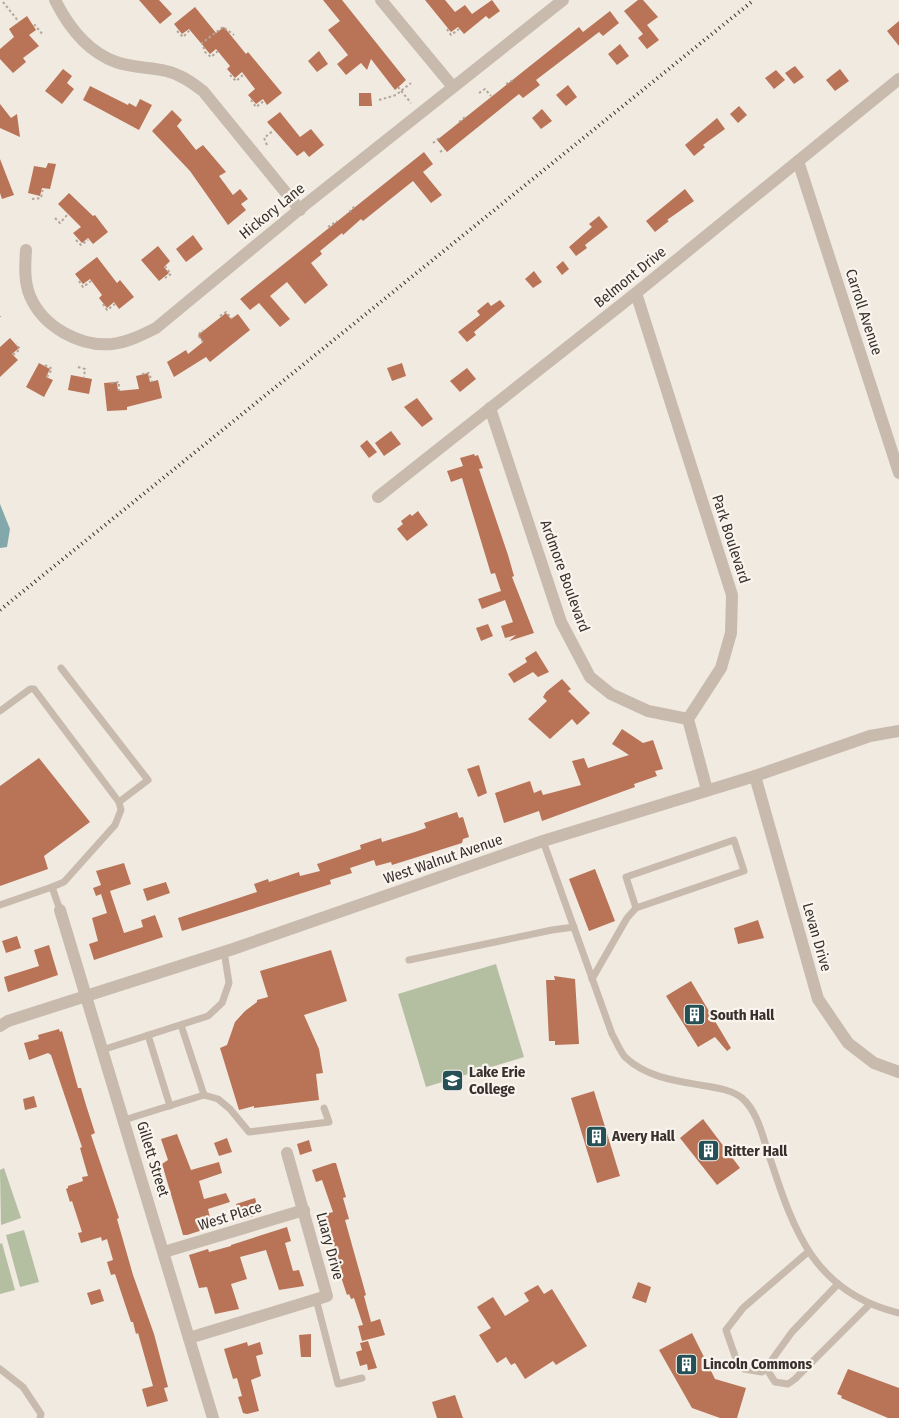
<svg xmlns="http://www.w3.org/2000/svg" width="899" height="1418" font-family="'Fira Sans Condensed',sans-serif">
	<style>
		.green { fill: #b4bfa2 }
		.water { fill: #83a8ab }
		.building { fill: #b97357 }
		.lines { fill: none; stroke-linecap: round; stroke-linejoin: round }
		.path { stroke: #b4a598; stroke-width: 2; stroke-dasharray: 2.5 2.5; stroke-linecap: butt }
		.lane { stroke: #c8bbae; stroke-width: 7 }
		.street { stroke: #c8bbae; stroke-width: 12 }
		.rail { stroke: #38302c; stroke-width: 4; stroke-dasharray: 1 4; stroke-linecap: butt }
		.labels { text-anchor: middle; stroke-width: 4.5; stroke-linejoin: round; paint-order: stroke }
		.street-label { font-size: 15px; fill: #38302c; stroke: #f9f4ed }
		.poi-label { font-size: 15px; font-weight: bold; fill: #38302c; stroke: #f9f4ed; text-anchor: start }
	</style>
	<rect width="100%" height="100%" fill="#f1eae1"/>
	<g class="green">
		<polygon points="496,964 524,1057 426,1087 398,994"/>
		<polygon points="4,1168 21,1218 1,1225 0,1170"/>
		<polygon points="24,1230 39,1282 20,1287 6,1235"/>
		<polygon points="2,1243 15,1290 0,1294 0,1244"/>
	</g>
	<polygon class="water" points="0,504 10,529 7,547 0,548"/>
	<g class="building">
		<polygon points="139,0 159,0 172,14 160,24"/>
		<polygon points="323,0 342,0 406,80 395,90 371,59 367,70 361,63 346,75 337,64 348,55 328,30 340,21"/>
		<polygon points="425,0 445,0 455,12 465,5 472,14 492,0 500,11 489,19 486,16 464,34 458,27 451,32"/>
		<polygon points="638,0 643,0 658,17 647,25 659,40 647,49 638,38 643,34 624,11"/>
		<polygon points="195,7 216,33 224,27 246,54 248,52 282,93 267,105 263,99 256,104 248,95 255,89 242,72 235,78 227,69 230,66 216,49 210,54 189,29 182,34 174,24"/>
		<polygon points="610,11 619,23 603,36 599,32 536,80 540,85 523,98 519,94 447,152 437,140 579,27 583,32"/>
		<polygon points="27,16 36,30 29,35 39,46 23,58 26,62 13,73 0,59 0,49 14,37 9,29"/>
		<polygon points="899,21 899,46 887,31"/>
		<polygon points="620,44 629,56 617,65 608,54"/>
		<polygon points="319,51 328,64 317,72 308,61"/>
		<polygon points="795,66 804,77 794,84 785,73"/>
		<polygon points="63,69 72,76 67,83 74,89 62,104 45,91"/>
		<polygon points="840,69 849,81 835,91 826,80"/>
		<polygon points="776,70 785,80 774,89 765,78"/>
		<polygon points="568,85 577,97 566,106 556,95"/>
		<polygon points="90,86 128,105 129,103 136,107 140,99 152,105 139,130 83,100"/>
		<polygon points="359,93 371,93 372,106 359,106"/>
		<polygon points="0,104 11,118 17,114 20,137 0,128"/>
		<polygon points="739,106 747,115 738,123 730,114"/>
		<polygon points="542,109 552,121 541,129 532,118"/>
		<polygon points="172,110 182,120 177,126 196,150 203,145 226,172 219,176 233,195 240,189 248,199 241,204 246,210 228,225 190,171 152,131"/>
		<polygon points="280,112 300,137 311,129 324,145 309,157 304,151 297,156 267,122"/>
		<polygon points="717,118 725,129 703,145 705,147 694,156 685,145"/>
		<polygon points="424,152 433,164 423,172 442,195 431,203 413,181 363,221 361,219 343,235 342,233 320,251 322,254 311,263 328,285 305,304 287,282 270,296 290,319 280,327 259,303 250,310 240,299"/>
		<polygon points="0,159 14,195 2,199 0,193"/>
		<polygon points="48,163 56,164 50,189 42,188 40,196 28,193 34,166 46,168"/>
		<polygon points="685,189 694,201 667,220 669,221 655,232 646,221"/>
		<polygon points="69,193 93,216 95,215 108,232 93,244 88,238 82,243 73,233 81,227 58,204"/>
		<polygon points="599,216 608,227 585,245 587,248 576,256 569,247 592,227 589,224"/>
		<polygon points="193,235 203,249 186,262 176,249"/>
		<polygon points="158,246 170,261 164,267 169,273 159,281 141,260"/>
		<polygon points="97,257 117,283 120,280 134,297 119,309 114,302 107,308 99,298 102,295 90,279 83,284 75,274"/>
		<polygon points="563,261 569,269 562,275 556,267"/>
		<polygon points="534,271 542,282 533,288 525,279"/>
		<polygon points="500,300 505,306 474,332 476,335 467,342 458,332 480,315 477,311 488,302 491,306"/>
		<polygon points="226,313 231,319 238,314 250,330 210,362 206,357 174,377 167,362 186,350 188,354 203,342 198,335"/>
		<polygon points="10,338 19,348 12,354 18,360 0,377 0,347"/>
		<polygon points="39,363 50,369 46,377 53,380 44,397 26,387"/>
		<polygon points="402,363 406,376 392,381 387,368"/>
		<polygon points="467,368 476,379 460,392 450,381"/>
		<polygon points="148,373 150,382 158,380 162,398 127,407 127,410 107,411 104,383 117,382 118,391 139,389 136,376"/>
		<polygon points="71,375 92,379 89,394 68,390"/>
		<polygon points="417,398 433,419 422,427 404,407"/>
		<polygon points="391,431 401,444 384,456 375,443"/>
		<polygon points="367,440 377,452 369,458 360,446"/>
		<polygon points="474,454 475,456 478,455 483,468 479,469 508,555 514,576 512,577 534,633 509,641 516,635 505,638 501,626 513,622 505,600 482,609 478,599 501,591 495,573 491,574 462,478 451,482 447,471 463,466 460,458"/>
		<polygon points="418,511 428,525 407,541 397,529 403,524 401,521 410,514 412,516"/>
		<polygon points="488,624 493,636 481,641 476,628"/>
		<polygon points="536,651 549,672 538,677 533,672 514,683 508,674 527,662 525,658"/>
		<polygon points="562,679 571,689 568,691 590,713 577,725 572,719 550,739 528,719 547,701 543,697 546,692"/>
		<polygon points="622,729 643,743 653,740 663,769 655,771 657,776 634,784 635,787 542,821 539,811 504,823 495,793 530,781 534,793 541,790 543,795 581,785 572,761 584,758 588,768 629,755 612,744"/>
		<polygon points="39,758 90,822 44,856 48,869 0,886 0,786"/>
		<polygon points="479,765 487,793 478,797 467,769"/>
		<polygon points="457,812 459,818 463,817 469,837 463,839 462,843 392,865 391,862 376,866 374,860 350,868 352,873 330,880 331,884 182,931 178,918 257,892 254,884 268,879 269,882 299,872 300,876 320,871 317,864 361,849 360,845 381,838 382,842 415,832 426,828 424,823"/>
		<polygon points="124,863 131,884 110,891 124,933 143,927 141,920 155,915 163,937 94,960 89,944 98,941 92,918 107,913 101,894 96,896 93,888 101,885 96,871"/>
		<polygon points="595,869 615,921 589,931 569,879"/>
		<polygon points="166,882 170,893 147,901 143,889"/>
		<polygon points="758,920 764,938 738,944 734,928"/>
		<polygon points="17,936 21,948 6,953 2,941"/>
		<polygon points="49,945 58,975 8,992 4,977 39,966 34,950"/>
		<polygon points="331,950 347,1001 304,1015 319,1049 323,1073 316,1074 319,1100 254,1108 254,1106 239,1110 220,1048 227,1045 235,1022 245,1011 257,1002 257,1000 268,997 260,971"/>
		<polygon points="554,976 575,979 579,1044 555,1045 555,1041 549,1041 546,980 555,980"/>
		<polygon points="691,981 731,1048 727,1051 715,1037 698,1047 666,996"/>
		<polygon points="59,1029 60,1032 62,1031 78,1088 81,1088 86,1105 95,1133 91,1135 119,1218 117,1219 133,1275 154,1334 168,1387 164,1388 168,1401 147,1407 142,1389 153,1386 138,1333 136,1334 133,1322 131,1322 115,1274 111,1275 107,1262 113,1260 107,1239 102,1241 101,1237 81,1243 78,1233 82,1232 72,1201 70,1202 66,1189 68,1188 68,1186 83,1181 82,1177 88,1176 80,1148 82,1147 51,1055 48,1053 29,1060 24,1043 39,1039 38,1035"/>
		<polygon points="594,1091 620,1176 597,1183 571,1098"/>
		<polygon points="34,1096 37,1107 25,1110 23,1099"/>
		<polygon points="703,1119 740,1168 717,1185 680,1138"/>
		<polygon points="177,1134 191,1170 219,1162 222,1173 199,1181 204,1199 226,1193 230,1202 208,1209 212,1227 187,1235 183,1235 162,1164 168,1160 161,1139"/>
		<polygon points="227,1138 232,1152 219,1156 214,1143"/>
		<polygon points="309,1140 312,1151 300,1155 297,1144"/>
		<polygon points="333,1163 336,1163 346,1197 343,1198 349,1219 345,1220 366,1295 364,1296 371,1322 380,1319 385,1335 362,1341 358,1326 363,1325 354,1298 351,1299 349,1294 347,1295 340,1274 337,1275 334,1264 338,1262 325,1214 333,1212 322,1180 316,1182 312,1170"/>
		<polygon points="255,1198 258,1208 252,1210 254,1216 242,1220 236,1204"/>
		<polygon points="287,1227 291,1241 285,1243 293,1271 299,1270 304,1286 279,1290 266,1250 240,1257 247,1279 231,1284 239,1309 215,1314 207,1287 199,1288 189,1255 208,1249 209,1252 231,1246 231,1245"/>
		<polygon points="638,1282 651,1287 646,1303 632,1298"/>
		<polygon points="538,1285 544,1294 552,1289 587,1346 556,1365 553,1361 525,1379 515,1363 511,1365 506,1357 497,1363 479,1335 491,1328 477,1307 493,1297 505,1316 529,1301 524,1293"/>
		<polygon points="100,1289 104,1301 91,1305 87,1293"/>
		<polygon points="692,1333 715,1379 746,1388 737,1418 720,1418 692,1408 659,1350"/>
		<polygon points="311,1334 311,1357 301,1357 299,1335"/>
		<polygon points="368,1341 377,1368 368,1370 367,1364 360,1366 356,1352 362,1350 360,1343"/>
		<polygon points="247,1342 248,1346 260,1342 263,1354 256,1356 261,1376 251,1380 259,1411 247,1414 243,1413 238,1397 242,1396 237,1378 233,1379 224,1349"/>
		<polygon points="848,1369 899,1388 899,1418 888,1418 841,1398 842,1396 837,1394"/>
		<polygon points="455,1395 463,1418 437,1418 432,1402"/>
	</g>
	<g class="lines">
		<g class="path">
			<polyline points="3,2 19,22"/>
			<polyline points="34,26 35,25 43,35"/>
			<polyline points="447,29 451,35 459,29"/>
			<polyline points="177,31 183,37 190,30"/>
			<polyline points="218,51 211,57 205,52 202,43 223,27 234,35"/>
			<polyline points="230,75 236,81 243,75"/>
			<polyline points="506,84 515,79"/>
			<polyline points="398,87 411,103"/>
			<polyline points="479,93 485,89 491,96"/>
			<polyline points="251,100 256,107 264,101"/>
			<polyline points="379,100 396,95 411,83"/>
			<polyline points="459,122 465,117"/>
			<polyline points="433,143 439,138"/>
			<polyline points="267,145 264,138 274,130"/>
			<polyline points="440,152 445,149"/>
			<polyline points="32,199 41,198 43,188"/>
			<polyline points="351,212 350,211 356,205"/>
			<polyline points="55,218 60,223 68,214"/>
			<polyline points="328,227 337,221"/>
			<polyline points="76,240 81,245 88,240"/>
			<polyline points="165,266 171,274 165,278"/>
			<polyline points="79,281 83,287 91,281"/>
			<polyline points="103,304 107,310 115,304"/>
			<polyline points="0,316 0,317"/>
			<polyline points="220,316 226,312 232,319"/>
			<polyline points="203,342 198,335 203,330"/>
			<polyline points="13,355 20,349 16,344"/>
			<polyline points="45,365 52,369 47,377"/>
			<polyline points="78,367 85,369 84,377"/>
			<polyline points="142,374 149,373 152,382"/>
			<polyline points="111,383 119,382 119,391"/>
		</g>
		<g class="lane">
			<polyline points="61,668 148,780 119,802"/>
			<polyline points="0,711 30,689 34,689 119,802 121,810 115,825 64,882 52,887 60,910"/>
			<path d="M543,841L612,1034C616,1041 620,1051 625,1057C647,1078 678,1081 706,1086C718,1088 732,1090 742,1098C757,1111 762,1134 768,1152C793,1228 812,1292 899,1313"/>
			<polyline points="0,905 52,887"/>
			<polyline points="409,960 552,930 574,927"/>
			<polyline points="592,979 627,918 636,908 744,871 734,840 626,877 636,908"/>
			<polyline points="181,1025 204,1095"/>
			<polyline points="148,1035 170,1106"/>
			<polyline points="102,1050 208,1016 222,1003 229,983 224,951"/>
			<polyline points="124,1120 204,1095 218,1099 230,1109 249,1132 329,1122 324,1108"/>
			<polyline points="838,1284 792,1332 766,1368 775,1382 788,1384 795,1379 870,1304"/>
			<polyline points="316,1299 338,1384 362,1378"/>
			<polyline points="766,1368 762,1372 744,1369 735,1356 726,1330 743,1308 808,1252"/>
			<polyline points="0,1369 23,1387 41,1414 40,1418"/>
		</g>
		<g class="street">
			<path d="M55,0C68,26 88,52 116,62C133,68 150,67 166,71C180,74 191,82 203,91L300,210"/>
			<polyline points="381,0 453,87"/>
			<polyline points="798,161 899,473"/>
			<path d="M26,250C25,265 24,282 30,296C43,327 80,347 112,344C128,342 142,335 156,328L306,204L563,0"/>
			<polyline points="636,293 732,595 731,633 721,668 688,719 707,790"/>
			<polyline points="490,408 561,622 590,677 611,694 648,711 688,719"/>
			<polyline points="378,497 636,293 899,79"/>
			<polyline points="755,776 818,999 848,1043 874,1063 899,1072"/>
			<polyline points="60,910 213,1418"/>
			<polyline points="0,1026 8,1021 233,949 543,841 755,776 870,736 899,731"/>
			<polyline points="164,1252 304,1210"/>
			<polyline points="189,1338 327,1296 287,1153"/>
		</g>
		<polyline class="rail" points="0,610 754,0"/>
	</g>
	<defs>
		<symbol id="building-square" viewBox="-11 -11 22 22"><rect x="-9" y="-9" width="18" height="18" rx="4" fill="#255055" stroke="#f9f4ed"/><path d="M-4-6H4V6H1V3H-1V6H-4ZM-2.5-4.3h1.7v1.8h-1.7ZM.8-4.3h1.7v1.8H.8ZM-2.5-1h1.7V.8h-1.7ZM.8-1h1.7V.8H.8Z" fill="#fff"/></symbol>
		<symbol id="university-square" viewBox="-11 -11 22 22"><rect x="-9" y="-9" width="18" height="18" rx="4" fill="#255055" stroke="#f9f4ed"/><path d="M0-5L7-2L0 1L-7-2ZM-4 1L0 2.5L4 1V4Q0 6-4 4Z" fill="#fff"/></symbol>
	</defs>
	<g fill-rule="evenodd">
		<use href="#building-square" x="682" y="1002" width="25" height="25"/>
		<use href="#university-square" x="440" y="1068" width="25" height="25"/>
		<use href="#building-square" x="584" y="1124" width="25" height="25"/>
		<use href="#building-square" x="696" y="1138" width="25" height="25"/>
		<use href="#building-square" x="674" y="1352" width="25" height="25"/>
	</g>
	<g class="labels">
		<g class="street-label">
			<text transform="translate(272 211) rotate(-39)" y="5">Hickory Lane</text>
			<text transform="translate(630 277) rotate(-39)" y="5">Belmont Drive</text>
			<text transform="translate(864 312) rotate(72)" y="5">Carroll Avenue</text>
			<text transform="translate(731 539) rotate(72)" y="5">Park Boulevard</text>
			<text transform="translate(565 576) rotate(70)" y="5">Ardmore Boulevard</text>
			<text transform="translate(443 859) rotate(-19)" y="5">West Walnut Avenue</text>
			<text transform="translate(817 937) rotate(74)" y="5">Levan Drive</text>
			<text transform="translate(153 1159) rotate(73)" y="5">Gillett Street</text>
			<text transform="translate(230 1216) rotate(-17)" y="5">West Place</text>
			<text transform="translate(330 1246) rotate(75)" y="5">Luary Drive</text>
		</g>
		<g class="poi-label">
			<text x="710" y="1020">South Hall</text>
			<text x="469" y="1077">Lake Erie<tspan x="469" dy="17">College</tspan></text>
			<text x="612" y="1141">Avery Hall</text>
			<text x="724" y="1156">Ritter Hall</text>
			<text x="703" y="1369">Lincoln Commons</text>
		</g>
	</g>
</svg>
